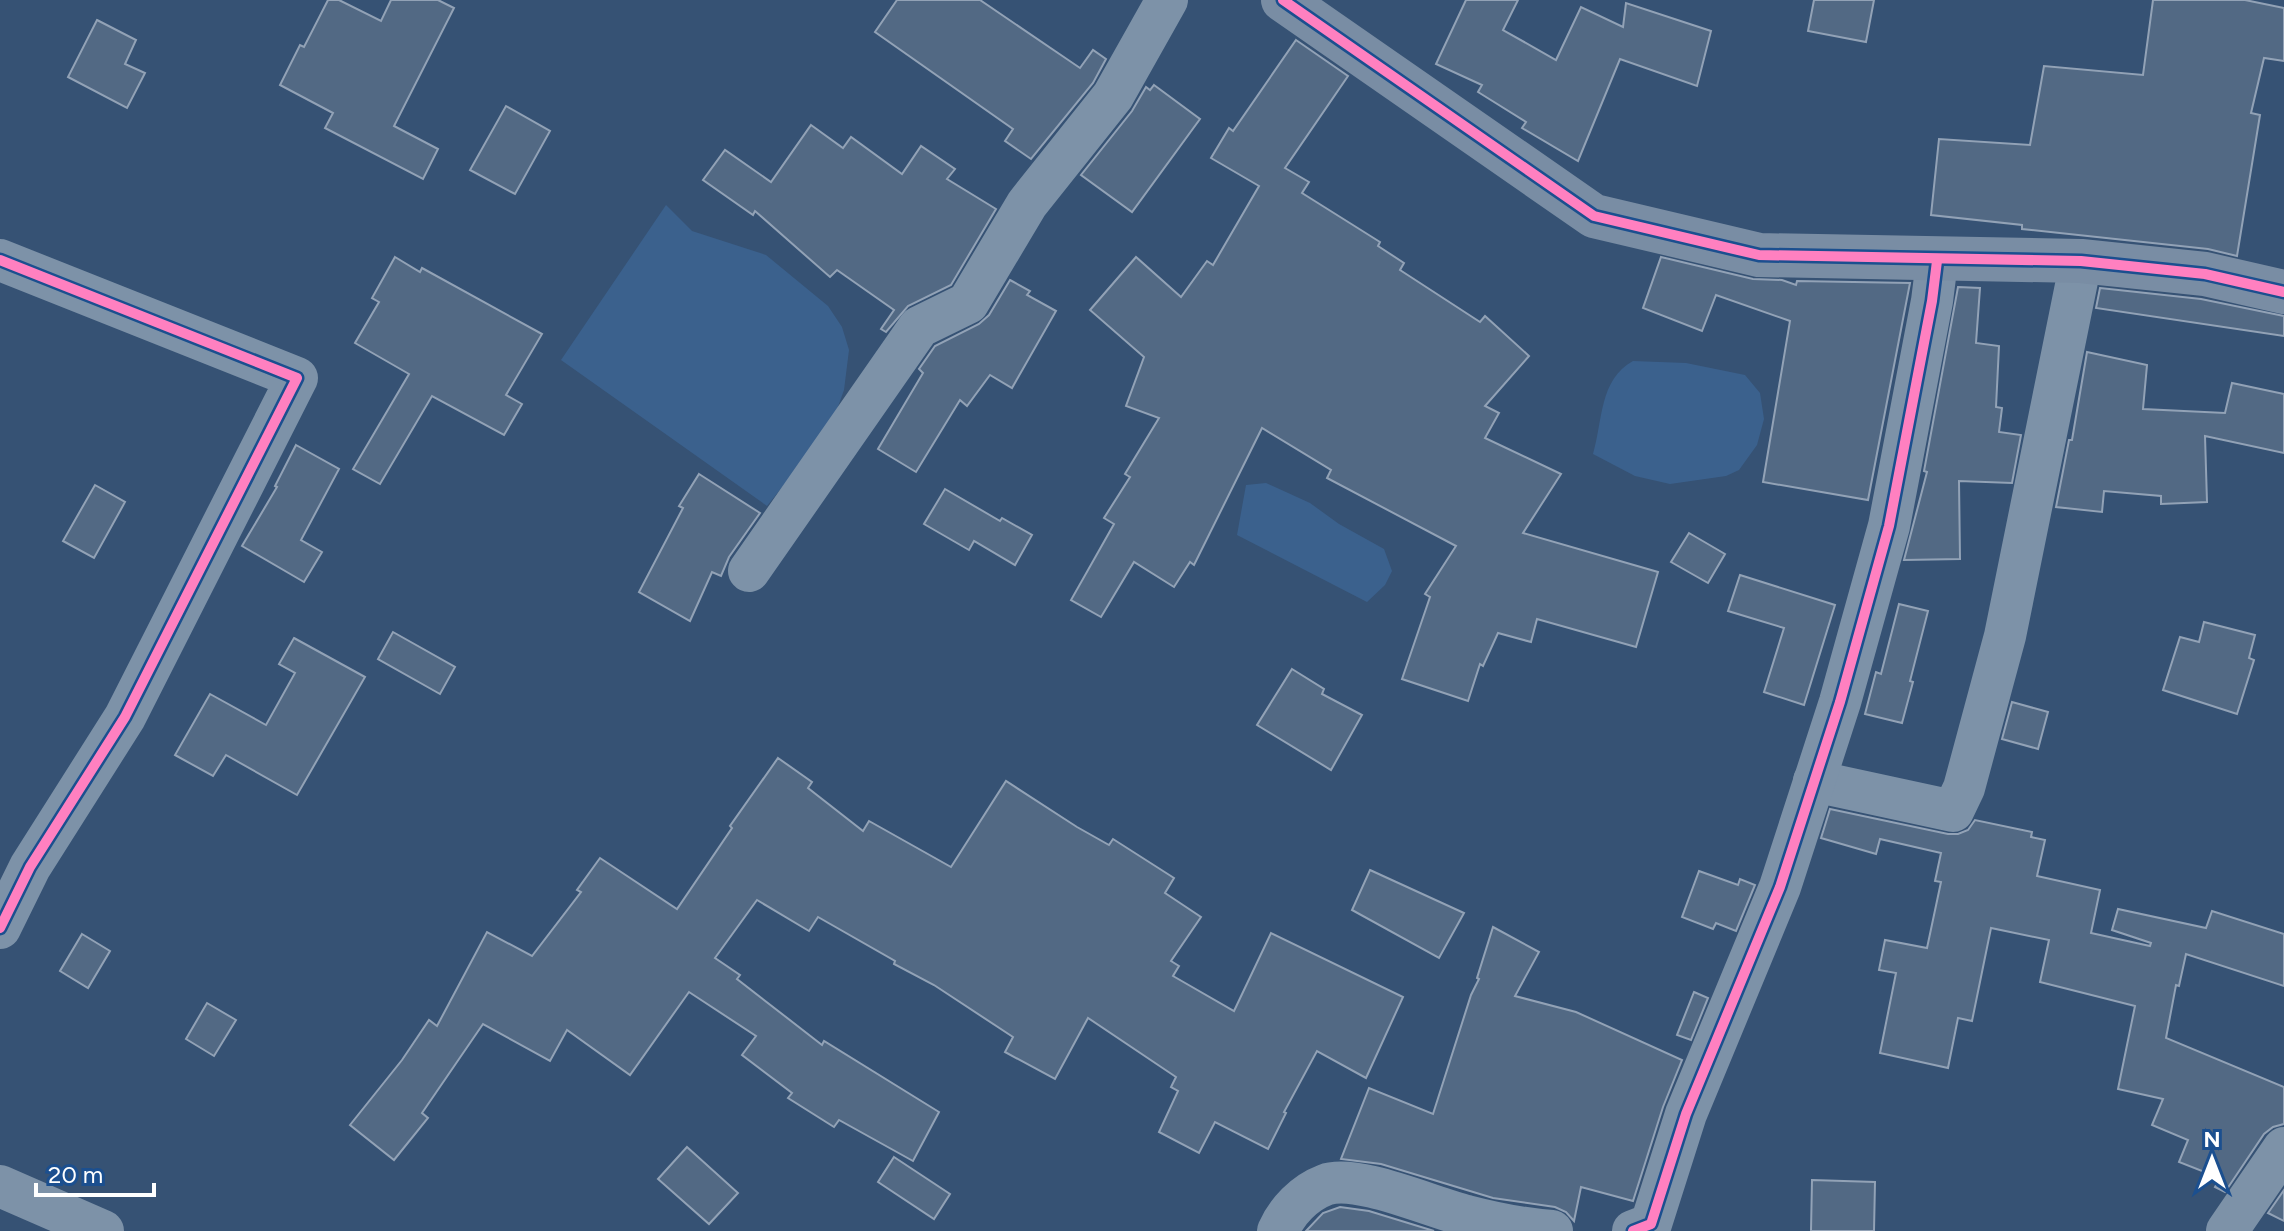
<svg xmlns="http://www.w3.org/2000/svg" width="2284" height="1231" viewBox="0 0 2284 1231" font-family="Figtree,sans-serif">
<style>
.water{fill:#3b618d}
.building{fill:#526984;stroke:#92a2b6;stroke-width:2}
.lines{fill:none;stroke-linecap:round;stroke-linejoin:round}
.street{stroke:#7d92a8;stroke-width:42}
.secondary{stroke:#798da4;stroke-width:44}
.cycleway-casing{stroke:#1b4f8f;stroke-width:15}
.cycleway{stroke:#ff80c0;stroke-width:10}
</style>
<rect width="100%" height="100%" fill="#365274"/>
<g class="water">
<polygon points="666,205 692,231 766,255 828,306 842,327 849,350 844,390 831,426 767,506 561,360"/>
<path d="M 1633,361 L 1686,363 L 1745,375 L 1760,393 L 1764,419 L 1757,445 L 1739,470 L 1726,476 L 1670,484 L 1635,476 L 1593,454 C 1603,420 1599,380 1633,361 Z"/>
<polygon points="1266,483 1310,503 1339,524 1384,549 1392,571 1385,585 1367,602 1237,535 1246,485"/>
</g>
<g class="building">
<polygon points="328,0 339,0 381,21 391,0 438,0 454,8 394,126 438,149 423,179 325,128 333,113 280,85 300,45 304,47"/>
<polygon points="897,0 980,0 1080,68 1093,50 1106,59 1093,83 1031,159 1005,141 1013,129 875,32"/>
<polygon points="1466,0 1518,0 1503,30 1556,60 1581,7 1623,27 1626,3 1711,31 1697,86 1620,59 1578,161 1522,128 1526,122 1478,92 1482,85 1436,64"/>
<polygon points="1814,0 1874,0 1866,42 1808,31"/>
<polygon points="2153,0 2245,0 2284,8 2284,61 2264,58 2251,113 2260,115 2237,256 2208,249 2022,229 2022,225 1931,215 1939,139 2030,145 2044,66 2143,75"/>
<polygon points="97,20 136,40 125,64 145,73 127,108 68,77"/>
<polygon points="1296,40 1348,76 1285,168 1309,182 1302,193 1380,242 1378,246 1404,263 1400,270 1480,322 1485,316 1529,356 1485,406 1499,413 1485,438 1561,474 1523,533 1658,572 1636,647 1537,619 1531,642 1498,633 1483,666 1480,664 1468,701 1402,679 1430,597 1425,594 1456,546 1327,478 1331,470 1262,428 1194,565 1190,562 1174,587 1134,562 1101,617 1071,600 1114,524 1104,518 1130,477 1125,474 1159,418 1126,406 1144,357 1090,310 1136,257 1181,297 1207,261 1213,265 1259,186 1211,158 1229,128 1233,131"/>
<polygon points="1154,85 1200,119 1132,212 1081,175 1132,111 1146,87 1150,90"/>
<polygon points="506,106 550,131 515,194 470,170"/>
<polygon points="811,125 843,148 851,137 902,174 921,146 955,169 947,179 996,209 951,285 908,306 886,332 881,329 894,310 837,270 830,277 755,211 753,215 703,180 725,150 771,182"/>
<polygon points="395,257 420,272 422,268 542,334 506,395 522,404 504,435 432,396 380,484 353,469 409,374 355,343 379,302 372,298"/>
<polygon points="1661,257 1753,279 1782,280 1796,285 1797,281 1910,283 1868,500 1763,482 1790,321 1716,295 1702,331 1643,308"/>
<polygon points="1010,280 1030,291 1027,295 1056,311 1012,388 990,375 967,406 960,400 916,472 878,449 923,373 919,369 935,346 979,324 989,315"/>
<polygon points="1958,287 1980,288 1976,343 1999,346 1996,407 2002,408 1999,432 2021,435 2012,483 1959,481 1960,559 1904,560 1927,472 1924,471"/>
<polygon points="2100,288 2201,299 2284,316 2284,336 2096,308"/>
<polygon points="2087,352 2147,365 2143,409 2225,413 2232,383 2284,394 2284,453 2205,436 2207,502 2161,504 2161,496 2104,491 2102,512 2056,507 2069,440 2072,440"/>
<polygon points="296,445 339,469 301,540 322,552 304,582 242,546 277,487 275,486"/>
<polygon points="699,474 760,513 729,557 721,576 712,572 690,621 639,592 683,508 679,506"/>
<polygon points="95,485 125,502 94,558 63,541"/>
<polygon points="945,489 1000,521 1002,518 1032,535 1015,565 974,541 969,550 924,524"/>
<polygon points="1689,533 1725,554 1708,583 1671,562"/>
<polygon points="1740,575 1835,605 1804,705 1764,692 1784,628 1728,611"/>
<polygon points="1899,604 1928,611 1910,681 1913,682 1902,723 1865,714 1876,672 1881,674"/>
<polygon points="2204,622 2255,635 2249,658 2254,660 2237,714 2163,690 2180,637 2199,642"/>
<polygon points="393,632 455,667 440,694 378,659"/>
<polygon points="294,638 365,677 297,795 226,755 213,776 175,755 210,694 266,725 295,673 279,664"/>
<polygon points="1292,669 1324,689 1322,694 1362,715 1331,770 1257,725"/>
<polygon points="2012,702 2048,712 2038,749 2002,739"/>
<polygon points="778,758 812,782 808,788 863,831 869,821 951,867 1006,781 1077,827 1109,845 1113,839 1174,878 1165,893 1201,917 1171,961 1179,966 1173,976 1234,1011 1271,933 1403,997 1366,1078 1317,1051 1284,1112 1286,1113 1268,1149 1215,1122 1199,1153 1159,1132 1178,1091 1171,1087 1176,1077 1088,1018 1055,1079 1005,1052 1013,1037 934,985 894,964 895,961 818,917 809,931 757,900 715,958 740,975 737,979 822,1045 824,1041 939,1112 913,1161 839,1120 834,1127 788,1098 792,1093 742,1055 756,1036 689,992 630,1075 567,1030 550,1061 483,1024 422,1113 428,1118 394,1160 350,1125 402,1060 429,1020 437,1026 487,932 532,956 581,892 577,890 600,858 677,909 732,828 730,826"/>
<polygon points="1830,809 1948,834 1958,834 1968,830 1975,820 2032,832 2031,837 2045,840 2037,876 2100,890 2091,933 2150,946 2151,943 2112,930 2118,909 2206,928 2212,911 2284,934 2284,986 2186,954 2179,986 2176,985 2166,1038 2284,1087 2284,1124 2273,1127 2264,1134 2225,1192 2215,1187 2220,1178 2179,1162 2188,1140 2152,1125 2163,1099 2118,1089 2135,1006 2040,982 2049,940 1991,928 1972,1021 1958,1018 1948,1068 1880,1053 1896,973 1879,970 1885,940 1927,948 1941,882 1935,881 1941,853 1880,839 1876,854 1821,838"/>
<polygon points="1370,870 1464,913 1439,958 1352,910"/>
<polygon points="1699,871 1738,885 1740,879 1755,885 1736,931 1716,923 1713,929 1682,917"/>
<polygon points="1493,927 1539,952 1515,996 1576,1012 1682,1060 1663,1107 1633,1201 1581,1187 1574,1221 1566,1212 1555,1207 1493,1198 1381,1164 1341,1159 1369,1088 1433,1114 1471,995 1479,979 1477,978"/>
<polygon points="82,934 110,951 88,988 60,971"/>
<polygon points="1694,992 1708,998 1691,1040 1677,1035"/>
<polygon points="207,1003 236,1020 214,1056 186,1039"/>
<polygon points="687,1147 738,1193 709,1224 658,1179"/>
<polygon points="894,1157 950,1194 934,1219 878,1182"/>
<polygon points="1812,1180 1875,1182 1874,1231 1811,1231"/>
<polygon points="2284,1190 2284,1221 2268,1213"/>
<polygon points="1340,1207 1369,1211 1434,1231 1306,1231 1323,1213"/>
</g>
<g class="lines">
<g class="street">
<polyline points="0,260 297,378 125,717 30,867 0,928"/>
<polyline points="749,571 919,327 968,303 1027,204 1113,96 1167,0"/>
<polyline points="1814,781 1953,811 1964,788 2005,636 2081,261"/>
<polyline points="0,1186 103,1231"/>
<path d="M 1278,1231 C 1287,1211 1304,1193 1325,1185 C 1356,1173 1433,1208 1467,1216 C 1494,1223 1524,1229 1552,1231"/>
<polyline points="1633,1231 1651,1224 1686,1114 1780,887 1840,702 1889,526 1932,301 1937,261"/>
<polyline points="2227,1231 2284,1148"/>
</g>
<polyline class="secondary" points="1283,0 1594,216 1759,255 2081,261 2205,274 2284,292"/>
<g class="cycleway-casing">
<g id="cycleway">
<polyline points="1283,0 1594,216 1759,255 2081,261 2205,274 2284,292"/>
<polyline points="0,260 297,378 125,717 30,867 0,928"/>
<polyline points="1633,1231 1651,1224 1686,1114 1780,887 1840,702 1889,526 1932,301 1937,261"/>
</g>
</g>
<use href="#cycleway" class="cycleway"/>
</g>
<g transform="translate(2212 1159)" stroke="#1b4f8f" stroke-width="6" paint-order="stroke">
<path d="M0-6L14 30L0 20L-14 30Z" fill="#ffffff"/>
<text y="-12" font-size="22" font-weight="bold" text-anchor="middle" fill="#ffffff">N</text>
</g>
<path d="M36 1183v12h118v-12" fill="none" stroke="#ffffff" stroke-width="4"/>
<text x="48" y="1183" font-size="24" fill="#ffffff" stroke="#1b4f8f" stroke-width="6" paint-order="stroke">20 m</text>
</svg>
